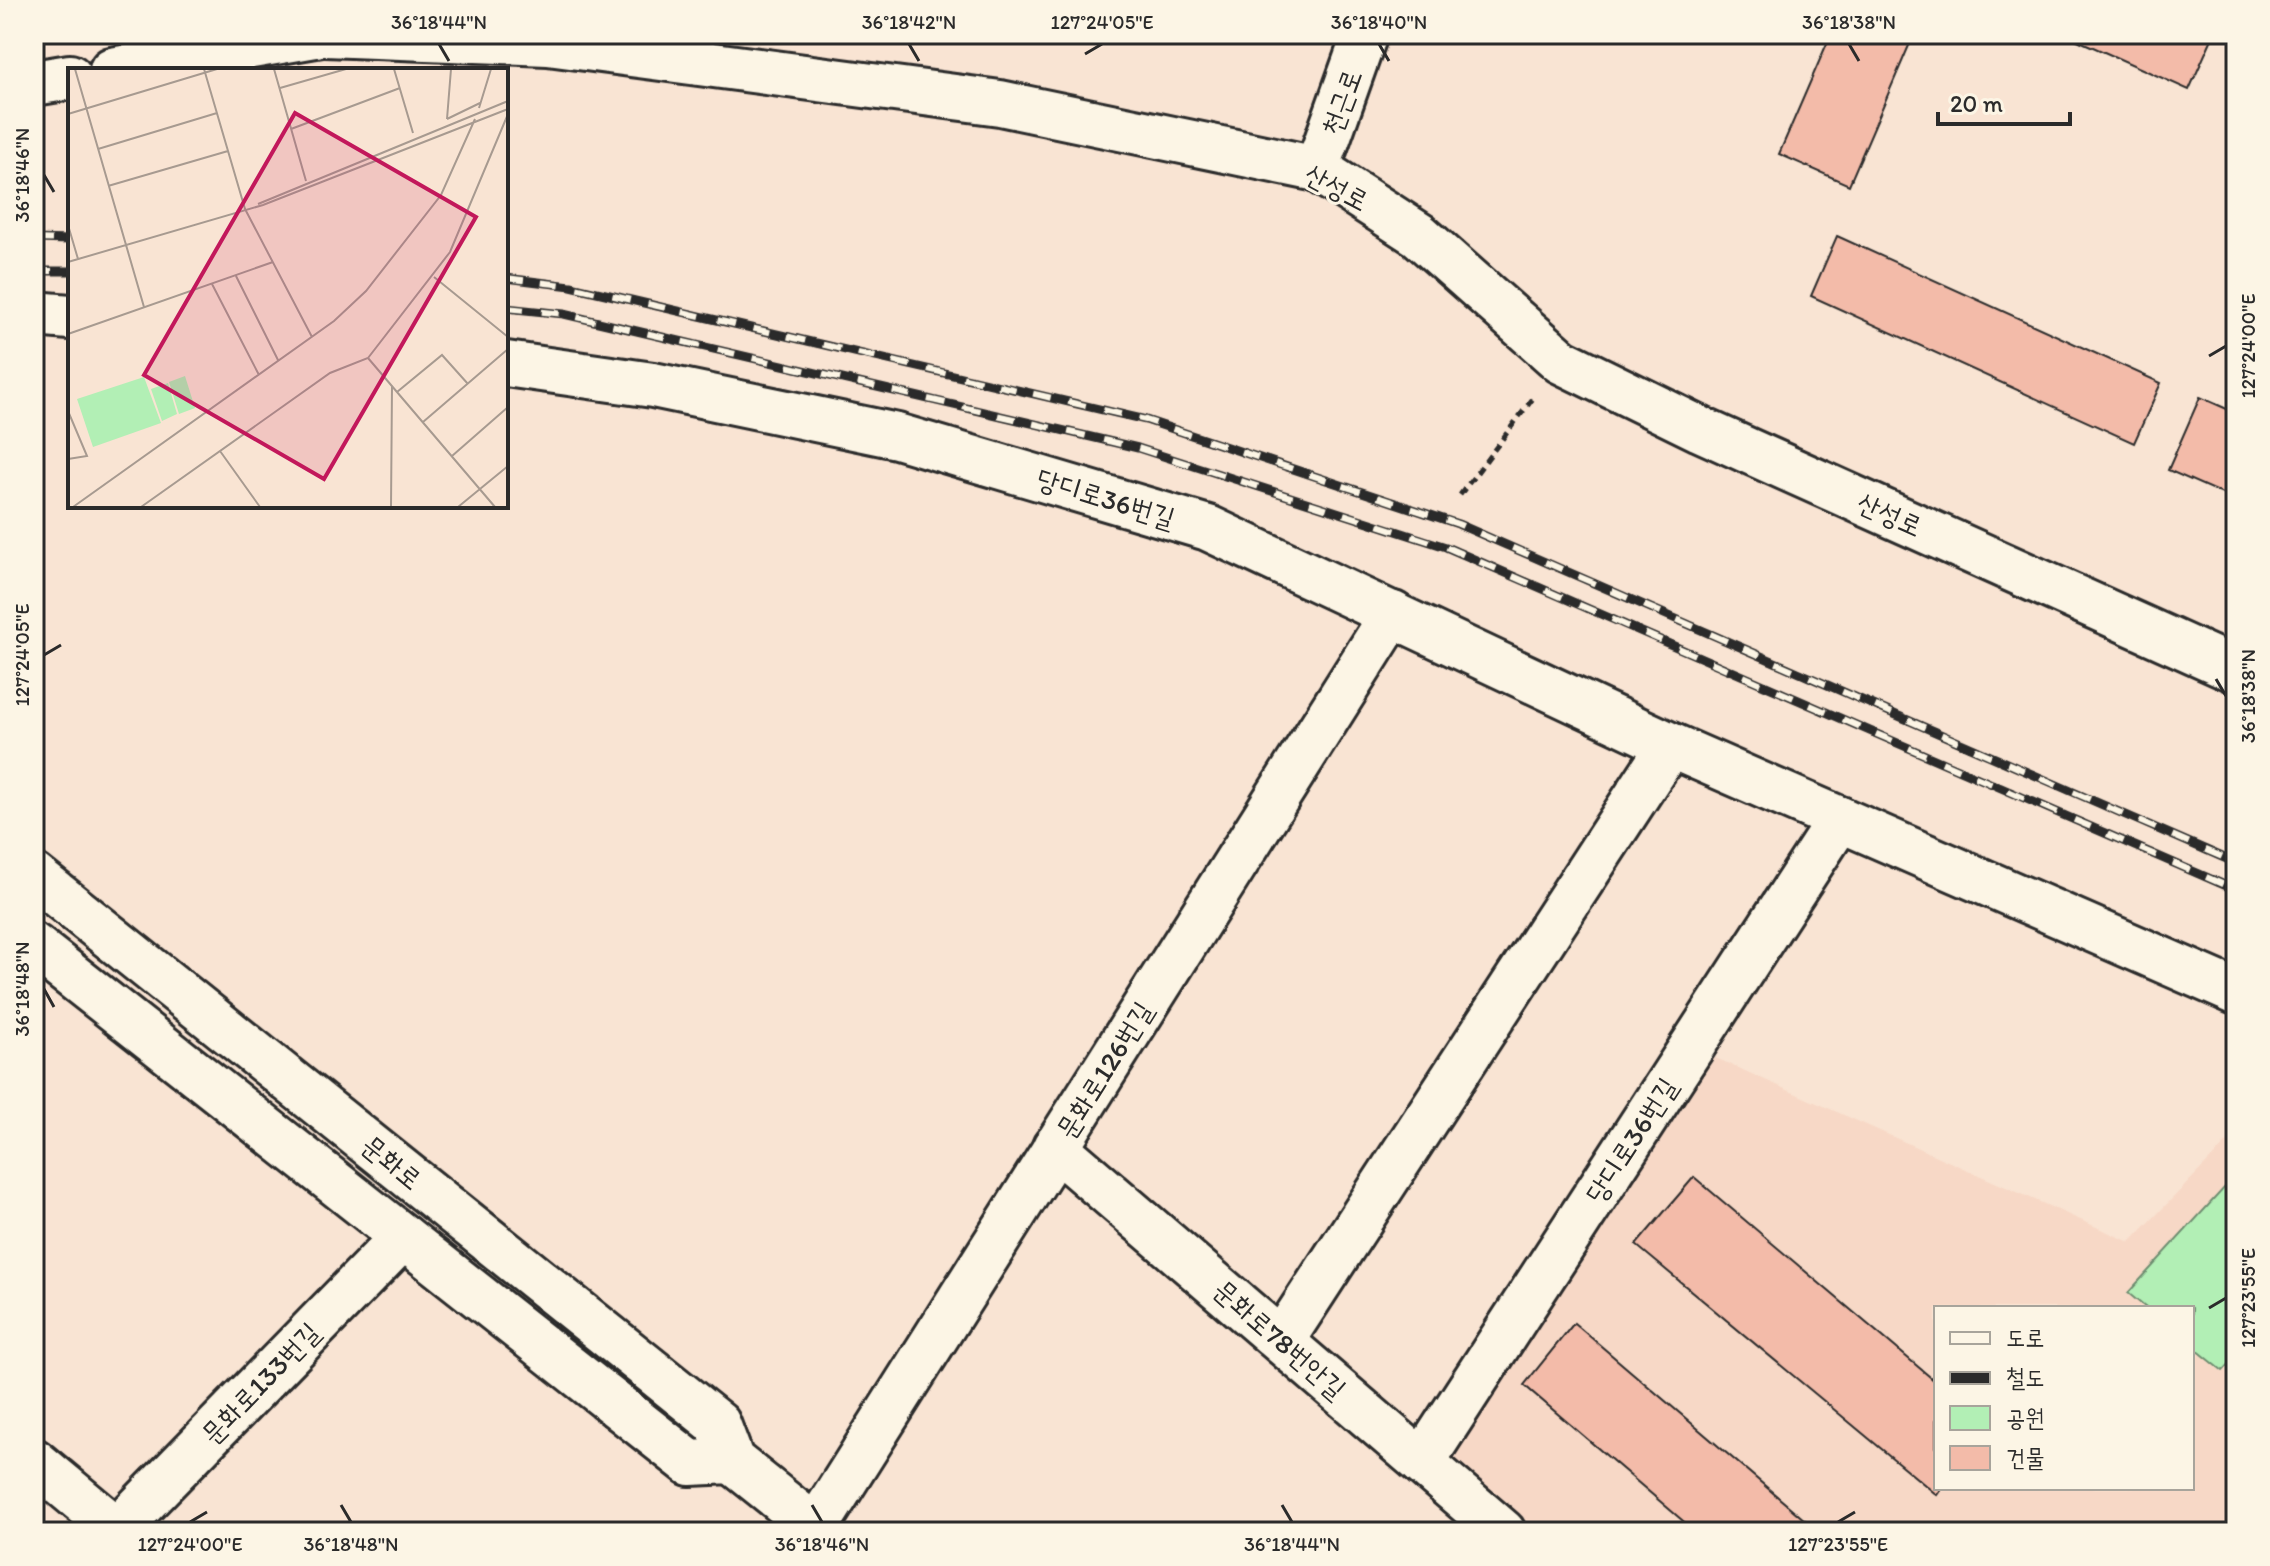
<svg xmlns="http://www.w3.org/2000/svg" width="2270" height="1566" viewBox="0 0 2270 1566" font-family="Itim,'Poor Story',sans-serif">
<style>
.built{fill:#f7d8c6;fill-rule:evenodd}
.green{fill:#b2efb5;stroke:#6e8d70;stroke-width:2}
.building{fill:#f3bba9;stroke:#2b2b2b;stroke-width:2}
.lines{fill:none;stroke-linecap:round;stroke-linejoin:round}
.minor-casing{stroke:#2b2b2b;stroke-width:50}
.major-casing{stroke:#2b2b2b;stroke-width:50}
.path{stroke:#2b2b2b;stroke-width:5;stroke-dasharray:8 6;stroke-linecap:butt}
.minor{stroke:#fcf5e5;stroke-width:44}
.major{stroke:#fcf5e5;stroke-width:44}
.rail-casing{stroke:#2b2b2b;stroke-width:9}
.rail{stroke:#fcf5e5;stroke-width:6;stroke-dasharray:18;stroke-linecap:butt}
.ticks{fill:none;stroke:#2b2b2b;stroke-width:3}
.labels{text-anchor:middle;stroke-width:6;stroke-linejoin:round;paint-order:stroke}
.street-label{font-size:28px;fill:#2b2b2b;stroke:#fcf5e5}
.inset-road{fill:none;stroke:#a79a90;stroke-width:2}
.view{fill:#c2185b;fill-opacity:0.15;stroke:#c2185b;stroke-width:4}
.inset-edge{fill:none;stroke:#2b2b2b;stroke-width:4}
.neatline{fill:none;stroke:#2b2b2b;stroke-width:3}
.ticks-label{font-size:20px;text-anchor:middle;fill:#2b2b2b}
</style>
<rect width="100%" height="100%" fill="#f9e4d3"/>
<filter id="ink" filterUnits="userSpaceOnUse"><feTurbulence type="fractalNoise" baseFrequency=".0125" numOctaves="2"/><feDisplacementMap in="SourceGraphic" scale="16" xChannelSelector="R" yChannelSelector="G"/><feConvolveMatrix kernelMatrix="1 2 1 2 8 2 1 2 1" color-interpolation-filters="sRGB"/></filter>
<g filter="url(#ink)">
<path class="built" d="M 1702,1052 L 2130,1242 L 2236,1133 L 2236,1532 L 1529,1532 L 1441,1455 ZM 1936,1308 L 2192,1308 L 2192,1488 L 1936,1488 Z"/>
<polygon class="green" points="2236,1175 2236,1357 2223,1371 2192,1346 2192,1308 2146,1308 2128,1293"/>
<g class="building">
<polygon points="1831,34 1914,34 1849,185 1779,154"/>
<polygon points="2064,34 2214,34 2189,90"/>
<polygon points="1837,236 2161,383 2134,443 1811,296"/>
<polygon points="2200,397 2236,413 2236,500 2168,470"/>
<polygon points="1694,1177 1936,1382 1936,1488 1942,1488 1937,1495 1636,1245"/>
<polygon points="1574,1323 1819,1532 1696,1532 1524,1385"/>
</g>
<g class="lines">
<g class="minor-casing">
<g id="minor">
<polyline points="1317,169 1365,34"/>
<polyline points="34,314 70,317"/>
<polyline points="506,364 653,385 897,436 1208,528 1670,745 2236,992"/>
<polyline points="1055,1147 1503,1532"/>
<polyline points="1282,1340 1670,745"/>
<polyline points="34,1461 117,1530"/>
<polyline points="1422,1462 1840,819"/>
<polyline points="816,1527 1393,614"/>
<polyline points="115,1532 403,1237"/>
</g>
</g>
<g class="major-casing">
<g id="major">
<polyline points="326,34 548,43 1000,103 1317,169 1419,235 1561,361 1700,429 2236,670"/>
<polyline points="112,70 321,34"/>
<polyline points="34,83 70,77"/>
<polyline points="34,876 718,1424 732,1461 821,1532"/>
<polyline points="34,946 690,1463 732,1461"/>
</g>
</g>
<polyline class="path" points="1460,495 1534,397"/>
<use href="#minor" class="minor"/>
<use href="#major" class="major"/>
<g class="rail-casing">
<g id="rail">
<polyline points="34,239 70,240"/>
<polyline points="34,271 70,271"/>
<polyline points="506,278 571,286 1146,420 1458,524 2236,863"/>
<polyline points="506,308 564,314 1138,448 1446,547 2236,890"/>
</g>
</g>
<use href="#rail" class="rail"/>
</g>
</g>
<path class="ticks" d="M 439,44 L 449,61M 909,44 L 919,61M 1379,44 L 1389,61M 1849,44 L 1859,61M 1085,54 L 1102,44M 44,175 L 54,192M 2209,356 L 2226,346M 44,655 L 61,645M 2216,679 L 2226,696M 44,989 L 54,1007M 2209,1308 L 2226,1298M 341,1505 L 351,1522M 812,1505 L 822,1522M 1282,1505 L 1292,1522M 190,1522 L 207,1512M 1838,1522 L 1855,1512"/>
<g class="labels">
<g class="street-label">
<text transform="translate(1341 102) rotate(-70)" y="10">천근로</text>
<text transform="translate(1337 187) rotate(28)" y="10">산성로</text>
<text transform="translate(1106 498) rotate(17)" y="10">당디로36번길</text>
<text transform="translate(1890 514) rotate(24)" y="10">산성로</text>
<text transform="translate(1104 1070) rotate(-58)" y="10">문화로126번길</text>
<text transform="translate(1631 1140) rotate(-57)" y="10">당디로36번길</text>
<text transform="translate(392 1162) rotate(39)" y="10">문화로</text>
<text transform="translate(1280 1339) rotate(41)" y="10">문화로78번안길</text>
<text transform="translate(260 1383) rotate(-46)" y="10">문화로133번길</text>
</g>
</g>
<g transform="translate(68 68)">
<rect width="440" height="440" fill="#f9e4d3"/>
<path d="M 117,308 L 127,340 L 111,346 L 101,314 ZM 76,309 L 93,355 L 25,379 L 9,331 ZM 100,315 L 109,346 L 94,353 L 83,321 Z" fill="#b2efb5"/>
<path class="inset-road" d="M 7,1 L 76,239M 136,1 L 177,141M 206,1 L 238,113M 326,1 L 345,65M 212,20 L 278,1M 411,40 L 423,1M 0,46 L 149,1M 379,51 L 383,1M 379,51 L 412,35M 223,61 L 332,20M 30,81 L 149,45M 40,118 L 160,83M 190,136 L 440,33M 177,141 L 244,269M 0,157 L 10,191M 0,194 L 195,137 L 440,41M 168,208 L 210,292M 366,209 L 440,269M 144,216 L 191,307M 0,266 L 205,194M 300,290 L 427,439M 329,324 L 374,287 L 400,316M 0,343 L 19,388 L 0,391M 355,354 L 440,281M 152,383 L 192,439M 384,388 L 440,339M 5,439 L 266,253 L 298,223 L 373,127 L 407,51M 73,439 L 262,305 L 300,290 L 382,184 L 440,46M 323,439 L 324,318M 390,439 L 440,398"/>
<path class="view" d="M 227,45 L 408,149 L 256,411 L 76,307 Z"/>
<rect width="440" height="440" class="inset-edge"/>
</g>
<rect width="2270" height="1566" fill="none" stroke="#fcf5e5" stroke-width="88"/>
<rect x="1934" y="1306" width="260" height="184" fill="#fcf5e5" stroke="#a8a49b" stroke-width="2"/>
<rect x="1950" y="1332" width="40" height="12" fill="#fcf5e5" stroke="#a8a49b" stroke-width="2"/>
<text x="2006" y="1346" font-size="24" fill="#2b2b2b">도로</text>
<rect x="1950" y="1372" width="40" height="12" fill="#2b2b2b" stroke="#a8a49b" stroke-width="2"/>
<text x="2006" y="1386" font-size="24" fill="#2b2b2b">철도</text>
<rect x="1950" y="1406" width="40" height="24" fill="#b2efb5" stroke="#a8a49b" stroke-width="2"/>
<text x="2006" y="1426" font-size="24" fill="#2b2b2b">공원</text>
<rect x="1950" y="1446" width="40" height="24" fill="#f3bba9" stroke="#a8a49b" stroke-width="2"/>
<text x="2006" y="1466" font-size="24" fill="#2b2b2b">건물</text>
<path d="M1938 112v12h132v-12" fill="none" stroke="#2b2b2b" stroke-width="4"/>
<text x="1950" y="112" font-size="24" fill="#2b2b2b" stroke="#fcf5e5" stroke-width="6" paint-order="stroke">20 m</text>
<rect x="44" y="44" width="2182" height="1478" class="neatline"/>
<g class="ticks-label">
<text x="439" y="29">36°18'44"N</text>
<text x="909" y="29">36°18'42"N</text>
<text x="1102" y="29">127°24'05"E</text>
<text x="1379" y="29">36°18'40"N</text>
<text x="1849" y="29">36°18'38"N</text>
<text transform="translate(22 175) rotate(-90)" y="7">36°18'46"N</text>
<text transform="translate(2248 346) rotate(-90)" y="7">127°24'00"E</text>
<text transform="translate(22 655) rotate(-90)" y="7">127°24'05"E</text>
<text transform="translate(2248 696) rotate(-90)" y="7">36°18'38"N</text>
<text transform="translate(22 989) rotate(-90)" y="7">36°18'48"N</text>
<text transform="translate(2248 1298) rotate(-90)" y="7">127°23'55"E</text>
<text x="190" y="1551">127°24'00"E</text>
<text x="351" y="1551">36°18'48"N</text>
<text x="822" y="1551">36°18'46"N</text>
<text x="1292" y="1551">36°18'44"N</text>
<text x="1838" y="1551">127°23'55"E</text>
</g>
</svg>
